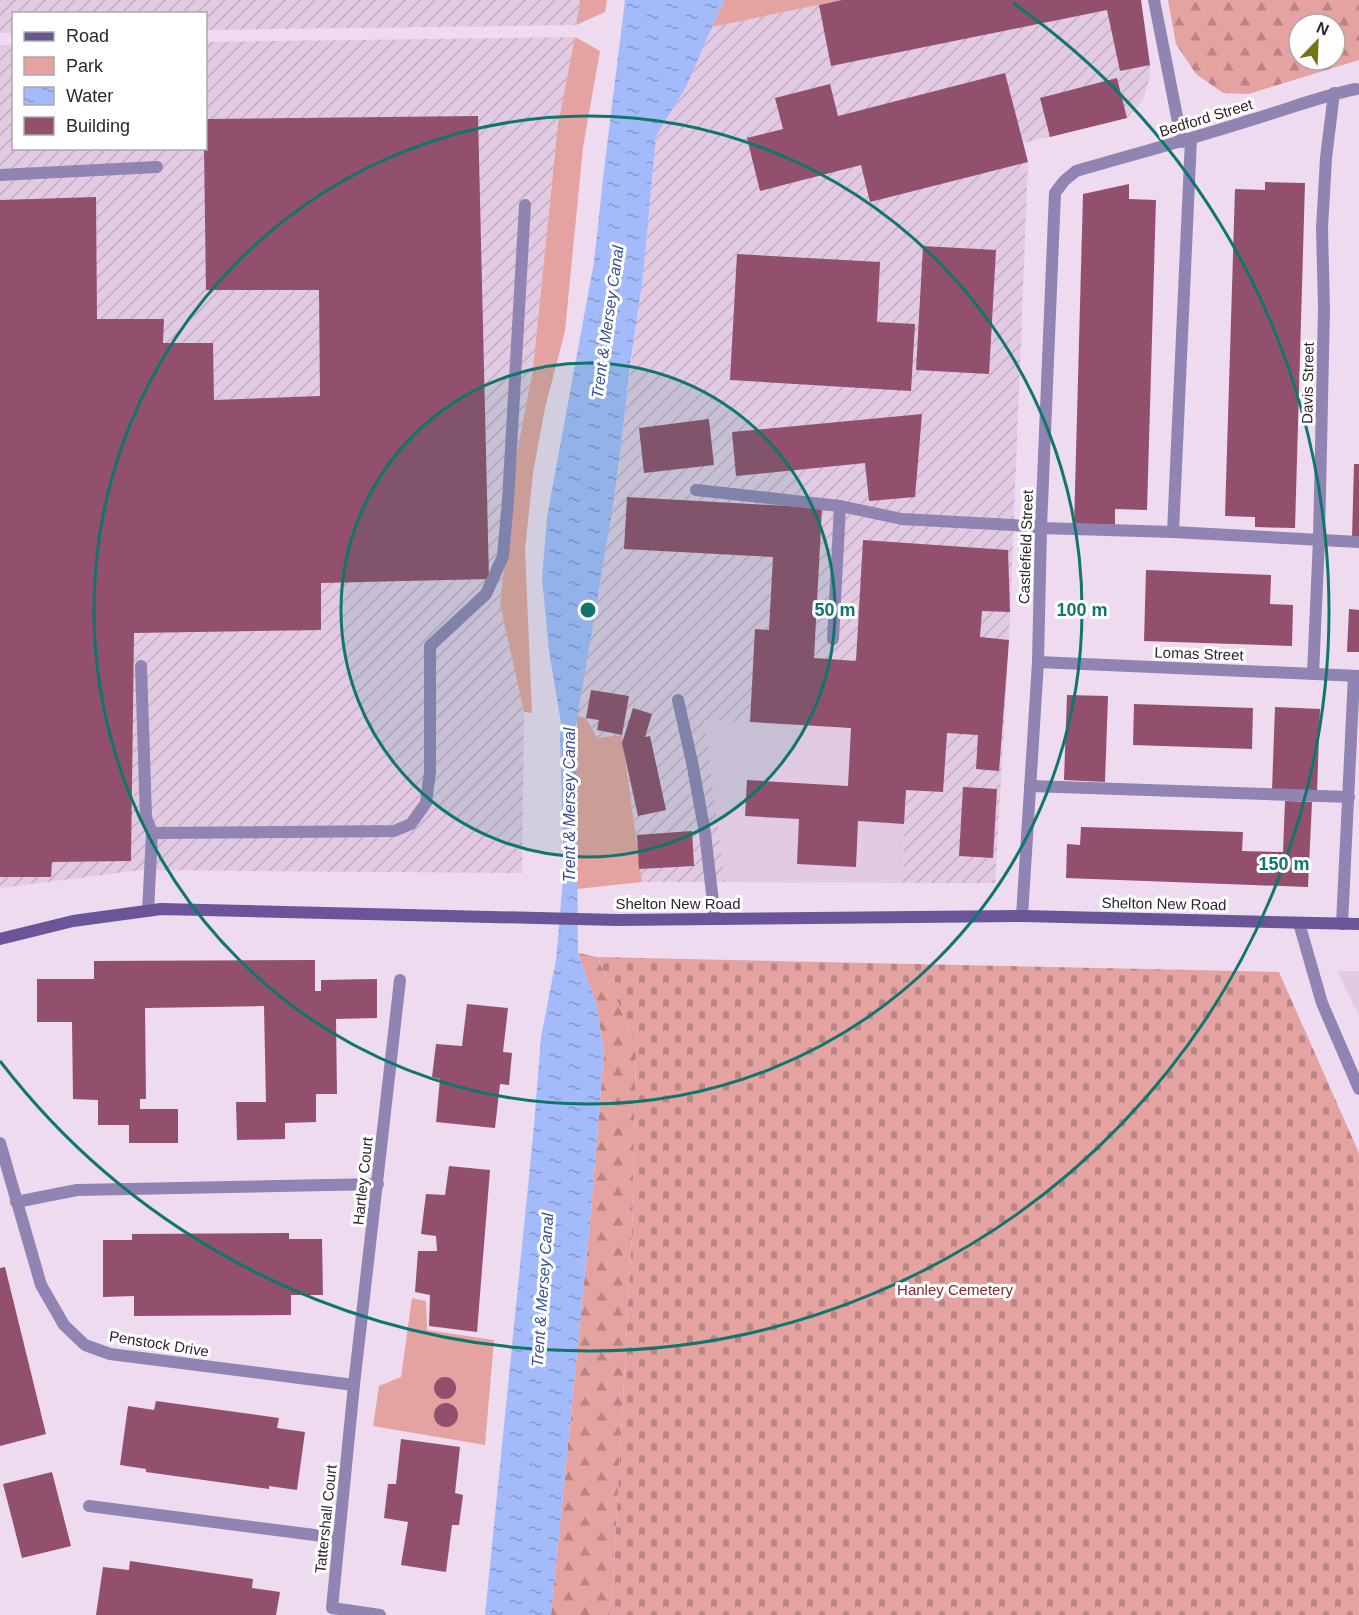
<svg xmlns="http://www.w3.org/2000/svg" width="1359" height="1615" viewBox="0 0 1359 1615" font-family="Helvetica,sans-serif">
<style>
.built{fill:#e1cae2}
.industrial{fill:url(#industrial-furrows)}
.green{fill:#e4a3a0}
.forest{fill:url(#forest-firs);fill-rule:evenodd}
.cemetery{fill:url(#cemetery-stones)}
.water{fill:url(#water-ripples)}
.building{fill:#92506c}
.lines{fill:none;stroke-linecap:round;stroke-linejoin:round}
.service{stroke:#9084b2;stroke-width:12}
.minor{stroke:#9084b2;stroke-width:12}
.secondary{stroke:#6a5598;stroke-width:12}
.ring{fill:none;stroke:#0f766e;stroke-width:3}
.labels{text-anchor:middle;stroke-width:6;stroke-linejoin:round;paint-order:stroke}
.street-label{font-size:15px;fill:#2d262d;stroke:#fff}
.park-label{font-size:15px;fill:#83282c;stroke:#fff}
.water-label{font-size:16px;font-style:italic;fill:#384e99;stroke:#fff}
.centre{fill:#0f766e;stroke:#fff;stroke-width:3}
.ring-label{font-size:18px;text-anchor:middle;font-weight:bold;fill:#0f766e;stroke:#fff;stroke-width:6;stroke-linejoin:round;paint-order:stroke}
</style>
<defs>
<pattern id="industrial-furrows" width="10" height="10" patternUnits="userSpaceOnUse" patternTransform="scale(1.5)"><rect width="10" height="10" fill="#e1cae2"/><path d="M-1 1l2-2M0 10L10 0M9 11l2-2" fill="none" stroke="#c1adc2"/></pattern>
<pattern id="forest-firs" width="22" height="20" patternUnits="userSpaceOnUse" patternTransform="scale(1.5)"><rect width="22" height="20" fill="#e4a3a0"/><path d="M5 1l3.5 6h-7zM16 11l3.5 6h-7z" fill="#b98583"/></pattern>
<pattern id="cemetery-stones" width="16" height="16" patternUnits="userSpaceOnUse" patternTransform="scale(1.5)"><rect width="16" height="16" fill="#e4a3a0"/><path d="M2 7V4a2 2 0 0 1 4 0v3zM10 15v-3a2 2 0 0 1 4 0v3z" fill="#b98583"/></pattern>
<pattern id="water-ripples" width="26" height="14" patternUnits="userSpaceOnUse" patternTransform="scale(1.5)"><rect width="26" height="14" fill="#a4bbfb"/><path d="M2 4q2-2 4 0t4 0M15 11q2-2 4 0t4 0" fill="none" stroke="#8698cc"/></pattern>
</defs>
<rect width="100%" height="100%" fill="#eedbef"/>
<g class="built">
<polygon points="703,720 750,722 911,732 904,824 903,883 725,882"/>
<polygon points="1337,971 1359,971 1359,1016"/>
</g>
<g class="industrial">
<polygon points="0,0 580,0 576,25 206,30 206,14 14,14 13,33 0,33"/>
<polygon points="842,0 1141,0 1150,65 1150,76 1143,100 1127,118 1023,143 1028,164 1009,640 995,883 903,883 904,824 911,732 750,722 704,720 725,882 642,882 622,735 597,738 586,718 577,716 623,429 646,245 656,136 686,87 712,27"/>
<polygon points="575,37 558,124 533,369 516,458 500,603 524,712 522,873 141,870 0,888 0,45 13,45 14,148 206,148 206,42"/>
</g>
<g class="green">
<polygon points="580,0 607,0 605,12 576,25"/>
<polygon points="724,0 842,0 712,27"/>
<polygon points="575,37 600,51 583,147 565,331 545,408 533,473 525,550 532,713 524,712 500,604 516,458 533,369 558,124"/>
<polygon points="577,716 586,718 597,738 622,735 642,882 577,889 576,764"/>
<polygon points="412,1298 426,1301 427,1330 494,1340 485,1445 373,1426 379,1386 401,1377"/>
</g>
<g class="forest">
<path d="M 1168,0 L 1359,0 L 1359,60 L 1248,94 L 1223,93 L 1196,74 L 1176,44 ZM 1299,24 L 1335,24 L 1335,60 L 1299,60 Z"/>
<polygon points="578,953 597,957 622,1011 636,1048 632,1232 613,1583 608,1615 551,1615 590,1223 604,1052 596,1003"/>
</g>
<polygon class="cemetery" points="597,957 1279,972 1359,1153 1359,1615 608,1615 613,1583 632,1232 636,1048 622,1011"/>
<polygon class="water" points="625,0 724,0 686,87 656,136 643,276 630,366 623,429 612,512 576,725 578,953 596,1003 604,1052 590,1223 551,1615 485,1615 534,1126 541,1037 556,960 564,868 560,738 561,723 549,651 542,578 547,517 594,262 604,170"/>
<g class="building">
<polygon points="842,0 1141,0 1150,65 1120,71 1107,10 831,66 819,5"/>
<polygon points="1005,73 1028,162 870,202 861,165 760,191 747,138 783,129 775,98 830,84 838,116"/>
<polygon points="1117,78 1127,118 1050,137 1040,98"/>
<polygon points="478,116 489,579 321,583 321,630 134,633 131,861 52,862 51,877 0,877 0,200 96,197 97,319 164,319 163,343 213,343 214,400 320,396 319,290 206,290 204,148 206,148 206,119"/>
<polygon points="1265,182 1305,183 1295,528 1255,527 1255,517 1225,516 1235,189 1265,190"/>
<polygon points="1129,184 1129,199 1156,200 1147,510 1115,509 1115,529 1074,527 1083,194"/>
<polygon points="923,246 996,250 989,374 916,370"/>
<polygon points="737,254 880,262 877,322 915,324 911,391 730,380"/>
<polygon points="922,414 915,497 869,501 865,463 736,476 732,432"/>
<polygon points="709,419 714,465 644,473 639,428"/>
<polygon points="1354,464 1359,464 1359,538 1352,538"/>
<polygon points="627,497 822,508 814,658 856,661 863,540 1008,550 1010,612 982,611 980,637 1009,640 999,771 976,769 978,735 947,733 943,792 906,790 904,824 858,821 856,867 797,864 799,819 745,816 747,780 848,786 851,728 750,722 755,629 769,630 773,557 624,549"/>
<polygon points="1146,570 1271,575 1270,604 1293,605 1292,646 1144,641"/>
<polygon points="1349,609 1359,610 1359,652 1347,652"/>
<polygon points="591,690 629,696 622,735 597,730 599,720 586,718"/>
<polygon points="1067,695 1108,696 1105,782 1064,780"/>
<polygon points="1134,704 1253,708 1252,749 1133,745"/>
<polygon points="1275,707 1320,709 1317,792 1272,790"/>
<polygon points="633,708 652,714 645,737 650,736 666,810 638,816 622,743"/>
<polygon points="963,787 997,789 993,858 959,856"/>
<polygon points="1285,801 1312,802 1308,887 1066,878 1067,844 1080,845 1081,827 1243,832 1242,851 1283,852"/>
<polygon points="692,831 694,866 639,869 637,835"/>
<polygon points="315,960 315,991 321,991 321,980 377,979 377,1018 336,1019 337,1094 316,1094 316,1122 285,1123 285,1139 237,1140 236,1102 266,1102 264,1006 145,1008 146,1099 140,1099 140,1109 178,1109 178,1143 129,1143 129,1125 98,1125 98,1100 73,1099 72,1022 37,1022 37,979 94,979 94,961"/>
<polygon points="467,1004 508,1008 503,1052 512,1053 509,1085 500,1084 495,1128 436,1122 440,1079 432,1077 436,1044 462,1046"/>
<polygon points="449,1166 490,1170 477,1332 429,1326 430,1295 415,1292 418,1251 437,1251 436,1236 421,1234 426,1194 445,1195"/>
<polygon points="289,1233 289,1239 322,1239 323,1295 291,1295 291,1315 134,1316 134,1296 103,1297 103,1240 132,1240 132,1234"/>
<polygon points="5,1267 46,1434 0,1446 0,1268"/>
<circle cx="445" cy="1388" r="11"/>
<polygon points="156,1401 279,1418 277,1428 305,1432 297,1490 269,1486 269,1489 146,1472 146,1469 120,1465 128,1406 154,1410"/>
<circle cx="446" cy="1415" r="12"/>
<polygon points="401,1439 460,1447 455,1493 463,1495 459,1525 452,1525 446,1572 401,1565 408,1522 384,1518 388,1484 396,1484"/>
<polygon points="52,1472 71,1546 22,1558 3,1484"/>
<polygon points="130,1561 253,1579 252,1588 280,1592 276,1615 96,1615 103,1567 129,1570"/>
</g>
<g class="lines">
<g class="service">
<polyline points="0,175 157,167"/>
<polyline points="696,490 840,506 902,519 1013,525 1041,528 1173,532 1359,542"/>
<polyline points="1173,532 1191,139"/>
<polyline points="833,639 840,506"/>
<polyline points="141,666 146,817 152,833 148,911"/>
<polyline points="678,700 692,762 705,833 715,919"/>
<polyline points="1030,786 1349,797"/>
<polyline points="152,833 394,831 411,824 426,803 430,772 430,646 486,594 503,556 508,500 525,205"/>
</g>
<g class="minor">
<polyline points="1154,0 1182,142"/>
<polyline points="1038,662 1359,676"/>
<polyline points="1313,674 1319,539 1324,309 1322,228 1326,158 1334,93"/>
<path d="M 1022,916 L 1038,662 L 1041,528 L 1055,193 L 1064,181 L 1076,171 C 1135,154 1195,138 1254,119 C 1288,109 1321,96 1356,89"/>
<polyline points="1299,923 1322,1003 1359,1089"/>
<polyline points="1342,924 1354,676"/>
<polyline points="0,1143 41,1285 64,1325 85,1345 110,1354 354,1385"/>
<polyline points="16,1202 77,1190 378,1184"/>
<polyline points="89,1506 338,1538"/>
<polyline points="380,1615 332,1608 354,1385 400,980"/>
</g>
<polyline class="secondary" points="0,939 73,921 161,909 617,920 1022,916 1359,924"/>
</g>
<circle cx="588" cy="610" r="247" fill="#0f766e" fill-opacity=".12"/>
<g class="ring">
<circle cx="588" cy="610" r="247"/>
<circle cx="588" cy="610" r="494"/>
<path d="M1013 3A741 741 0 1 1 0 1061"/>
</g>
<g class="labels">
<g class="street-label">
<text transform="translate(1206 118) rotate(-17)" y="5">Bedford Street</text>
<text transform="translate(1308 383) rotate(-89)" y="5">Davis Street</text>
<text transform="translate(1026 547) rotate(-88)" y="5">Castlefield Street</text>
<text transform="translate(1199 654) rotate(2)" y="5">Lomas Street</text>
<text x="678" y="909">Shelton New Road</text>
<text transform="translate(1164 904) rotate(1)" y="5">Shelton New Road</text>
<text transform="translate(363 1181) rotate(-84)" y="5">Hartley Court</text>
<text transform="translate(159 1344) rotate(9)" y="5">Penstock Drive</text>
<text transform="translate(326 1519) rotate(-84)" y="5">Tattershall Court</text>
</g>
<g class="park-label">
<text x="955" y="1295">Hanley Cemetery</text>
</g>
<g class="water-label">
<text transform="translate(607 322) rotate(-82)" y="6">Trent &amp; Mersey Canal</text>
<text transform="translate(569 805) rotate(-90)" y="6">Trent &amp; Mersey Canal</text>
<text transform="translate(542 1290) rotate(-86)" y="6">Trent &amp; Mersey Canal</text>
</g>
</g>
<circle cx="588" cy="610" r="9" class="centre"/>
<g class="ring-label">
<text x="835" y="616">50 m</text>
<text x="1082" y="616">100 m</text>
<text x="1284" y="870">150 m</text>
</g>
<rect x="12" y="12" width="195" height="138" fill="#ffffff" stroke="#aba8ab" stroke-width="1.5"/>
<rect x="24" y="32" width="30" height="9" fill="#6a5598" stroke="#aba8ab" stroke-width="1.5"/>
<text x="66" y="42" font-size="18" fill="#2d262d">Road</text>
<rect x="24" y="57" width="30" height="18" fill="#e4a3a0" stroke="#aba8ab" stroke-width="1.5"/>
<text x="66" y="72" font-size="18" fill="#2d262d">Park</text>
<rect x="24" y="87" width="30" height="18" fill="url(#water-ripples)" stroke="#aba8ab" stroke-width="1.5"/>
<text x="66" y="102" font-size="18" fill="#2d262d">Water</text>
<rect x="24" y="117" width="30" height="18" fill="#92506c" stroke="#aba8ab" stroke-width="1.5"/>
<text x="66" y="132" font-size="18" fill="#2d262d">Building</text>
<g transform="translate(1317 42) rotate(23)"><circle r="28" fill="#ffffff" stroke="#aba8ab" stroke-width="1.5"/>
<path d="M0-4.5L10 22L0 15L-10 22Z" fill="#777316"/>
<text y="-9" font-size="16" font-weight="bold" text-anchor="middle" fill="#2d262d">N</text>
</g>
</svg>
